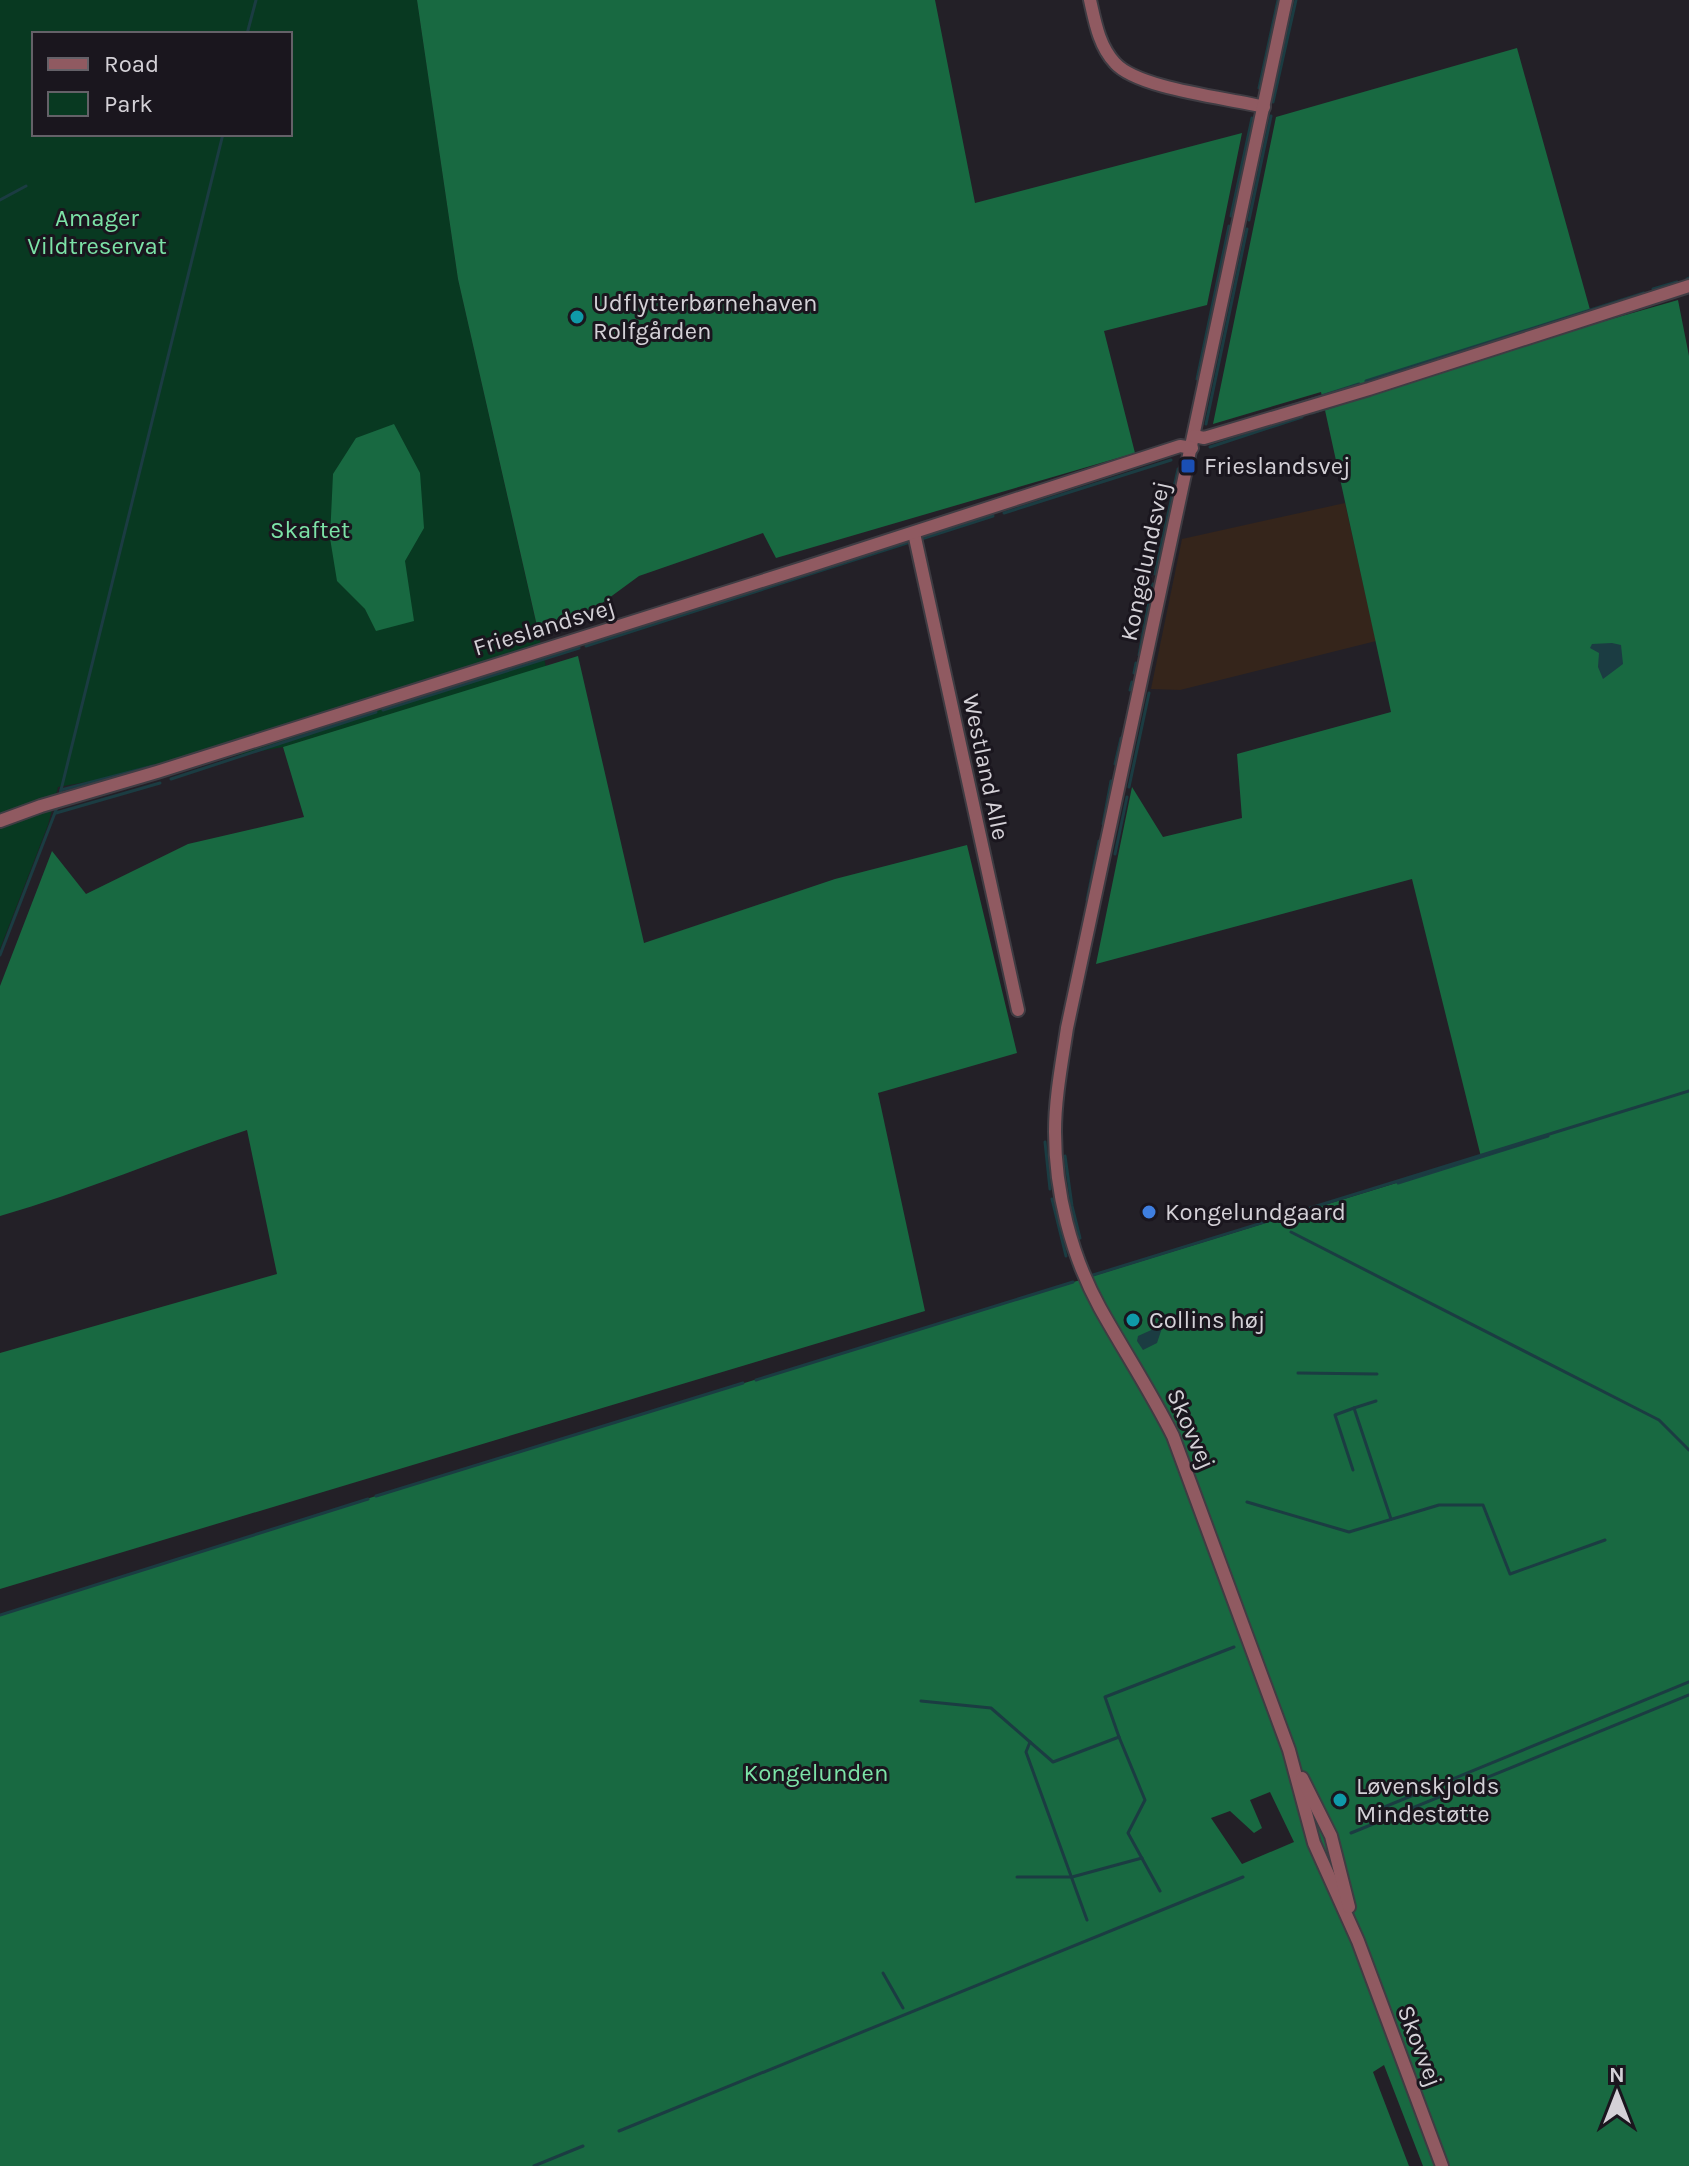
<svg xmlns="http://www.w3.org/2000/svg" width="1689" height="2166" viewBox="0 0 1689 2166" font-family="Karla,sans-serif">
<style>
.industrial{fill:#35251b}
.green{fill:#083921;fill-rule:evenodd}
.forest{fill:#186941;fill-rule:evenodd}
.water{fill:#1b3c42}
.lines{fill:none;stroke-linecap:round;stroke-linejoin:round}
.stream{stroke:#1b3c42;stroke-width:3}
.minor-casing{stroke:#3f3c43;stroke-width:16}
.minor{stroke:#905a61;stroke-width:12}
.culture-dot{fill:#0f9aa8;stroke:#1a161e;stroke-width:3}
.transit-dot{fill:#1a4fb4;stroke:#1a161e;stroke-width:3}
.shop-dot{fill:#3f7fe0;stroke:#1a161e;stroke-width:3}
.labels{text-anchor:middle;stroke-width:6;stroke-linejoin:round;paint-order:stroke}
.park-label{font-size:24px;fill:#7ce3a7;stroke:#1a161e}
.poi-label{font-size:24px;fill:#d4d1d7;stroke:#1a161e;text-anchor:start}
.street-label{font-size:24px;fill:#d4d1d7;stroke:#1a161e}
</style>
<rect width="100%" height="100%" fill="#232027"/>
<polygon class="industrial" points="1345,503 1376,641 1180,690 1151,689 1182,539"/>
<path class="green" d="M 0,0 L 417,0 L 458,279 L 546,667 L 283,747 L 58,787 L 48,825 L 0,949 ZM 34,34 L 290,34 L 290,134 L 34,134 Z"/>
<g class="forest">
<polygon points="417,0 935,0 975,203 1242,133 1207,305 1104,331 1135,453 776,558 763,533 639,576 594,609 537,626 458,279"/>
<path d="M 1517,48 L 1594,324 L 1678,300 L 1689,356 L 1689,2166 L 1423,2166 L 1384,2065 L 1373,2072 L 1409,2166 L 0,2166 L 0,1615 L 376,1496 L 1481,1157 L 1412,879 L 1096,964 L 1132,787 L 1163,837 L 1242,818 L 1237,754 L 1391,712 L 1321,392 L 1213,424 L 1276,117 ZM 1270,1792 L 1294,1842 L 1242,1864 L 1211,1818 L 1230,1811 L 1254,1833 L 1262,1828 L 1250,1800 Z"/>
<polygon points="394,424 420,473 424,528 405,561 414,621 376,631 365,609 337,581 330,538 333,474 356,438"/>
<path d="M 578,656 L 644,943 L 835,879 L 967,845 L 1017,1053 L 878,1093 L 925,1311 L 0,1589 L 0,1353 L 277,1274 L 247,1130 C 164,1157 84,1192 0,1216 L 0,986 L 52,851 L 86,894 L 188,844 L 304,817 L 283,747 Z"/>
</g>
<g class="water">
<polygon points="1612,643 1621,645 1623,664 1603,679 1598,667 1599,653 1590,648 1592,644"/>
<polygon points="1158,1327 1162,1328 1157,1343 1143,1350 1137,1341 1138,1336"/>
</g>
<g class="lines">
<g class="stream">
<polyline points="247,34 256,0"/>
<polyline points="1259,88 1278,0"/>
<polyline points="1273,102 1296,0"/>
<polyline points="0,200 26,186"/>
<polyline points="1231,216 1252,118"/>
<polyline points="1249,220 1271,116"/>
<polyline points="1687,279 1689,278"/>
<polyline points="1653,289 1677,282"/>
<polyline points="1521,346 1662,301"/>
<polyline points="1197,379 1229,226"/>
<polyline points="1366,381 1644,293"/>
<polyline points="1275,411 1359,384"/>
<polyline points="1312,413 1355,399"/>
<polyline points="1206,424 1247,229"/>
<polyline points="1210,447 1302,417"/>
<polyline points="1004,513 1171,460"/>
<polyline points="918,540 993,516"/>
<polyline points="1155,574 1178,469"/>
<polyline points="1151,591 1153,584"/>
<polyline points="586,646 910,542"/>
<polyline points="1139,655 1149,602"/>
<polyline points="1134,673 1136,663"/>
<polyline points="1130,690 1132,682"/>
<polyline points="383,710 579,648"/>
<polyline points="1115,764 1121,738"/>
<polyline points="171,779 376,712"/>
<polyline points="1129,787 1149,693"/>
<polyline points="61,790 153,766"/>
<polyline points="60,794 223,134"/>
<polyline points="56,813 160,783"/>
<polyline points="1103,824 1111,781"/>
<polyline points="1115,854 1127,797"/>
<polyline points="1087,900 1099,841"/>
<polyline points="0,955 58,805"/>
<polyline points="1045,1142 1050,1189"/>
<polyline points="1065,1156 1072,1206 1080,1238"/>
<polyline points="1398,1183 1548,1136"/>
<polyline points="1052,1199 1066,1256"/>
<polyline points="1291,1232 1659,1420 1689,1450"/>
<polyline points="1093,1275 1689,1091"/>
<polyline points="1298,1373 1377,1374"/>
<polyline points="756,1380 1073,1282"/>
<polyline points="1354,1408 1376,1401"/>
<polyline points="1353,1470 1335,1415 1354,1408 1391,1519"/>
<polyline points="376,1496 743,1383"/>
<polyline points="1247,1502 1349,1532 1439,1505 1483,1505 1510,1574 1605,1540"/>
<polyline points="0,1615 368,1499"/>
<polyline points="921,1701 991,1708 1053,1762 1119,1737 1105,1697 1234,1647"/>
<polyline points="1119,1737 1145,1800 1128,1833 1160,1891"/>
<polyline points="1030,1742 1026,1752 1087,1920"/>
<polyline points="1360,1817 1689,1682"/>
<polyline points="1351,1833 1689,1695"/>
<polyline points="1017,1877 1072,1877 1142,1858"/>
<polyline points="883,1973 903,2008"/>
<polyline points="619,2131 1243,1877"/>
<polyline points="534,2166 583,2146"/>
</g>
<g class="minor-casing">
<g id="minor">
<path d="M 1090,0 C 1095,22 1099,46 1115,63 C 1138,89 1229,98 1264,107"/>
<path d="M 1286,0 L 1067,1028 C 1062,1062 1055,1097 1055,1132 C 1055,1192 1071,1255 1100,1308 C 1124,1351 1151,1392 1173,1436 L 1289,1750 L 1314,1843 L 1358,1941 L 1442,2166"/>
<polyline points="1194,436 1204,438 1369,389 1689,286"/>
<polyline points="914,533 1018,1010"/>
<polyline points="0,821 41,806 157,772 806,567 1180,446 1192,448"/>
<polyline points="1302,1778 1331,1836 1349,1907"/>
</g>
</g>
<use href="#minor" class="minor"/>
</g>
<g class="culture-dot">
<circle cx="577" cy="317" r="8"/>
<circle cx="1133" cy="1320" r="8"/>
<circle cx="1340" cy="1800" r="8"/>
</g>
<rect class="transit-dot" x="1180" y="458" width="16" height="16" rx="4"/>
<circle class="shop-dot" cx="1149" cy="1212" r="8"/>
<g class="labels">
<g class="park-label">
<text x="97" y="226">Amager<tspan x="97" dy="28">Vildtreservat</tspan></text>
<text x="310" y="538">Skaftet</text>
<text x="816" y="1781">Kongelunden</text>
</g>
<g class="poi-label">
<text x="593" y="311">Udflytterbørnehaven<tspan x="593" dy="28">Rolfgården</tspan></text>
<text x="1204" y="474">Frieslandsvej</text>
<text x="1165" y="1220">Kongelundgaard</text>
<text x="1149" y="1328">Collins høj</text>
<text x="1356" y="1794">Løvenskjolds<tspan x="1356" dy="28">Mindestøtte</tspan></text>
</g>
<g class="street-label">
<text transform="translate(1145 561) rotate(-78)" y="8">Kongelundsvej</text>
<text transform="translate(544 627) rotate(-17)" y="8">Frieslandsvej</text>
<text transform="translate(986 767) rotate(78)" y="8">Westland Alle</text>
<text transform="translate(1191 1429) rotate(66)" y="8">Skovvej</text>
<text transform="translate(1420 2046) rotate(69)" y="8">Skovvej</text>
</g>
</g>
<rect x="32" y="32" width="260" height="104" fill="#1a161e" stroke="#646168" stroke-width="2"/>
<rect x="48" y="58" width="40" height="12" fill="#905a61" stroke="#646168" stroke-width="2"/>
<text x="104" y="72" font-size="24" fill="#d4d1d7">Road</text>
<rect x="48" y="92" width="40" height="24" fill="#083921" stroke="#646168" stroke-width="2"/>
<text x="104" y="112" font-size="24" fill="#d4d1d7">Park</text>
<g transform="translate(1617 2094)" stroke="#1a161e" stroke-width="6" paint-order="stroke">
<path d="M0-6L14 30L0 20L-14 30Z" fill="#d4d1d7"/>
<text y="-12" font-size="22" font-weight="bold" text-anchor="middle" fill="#d4d1d7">N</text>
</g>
</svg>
